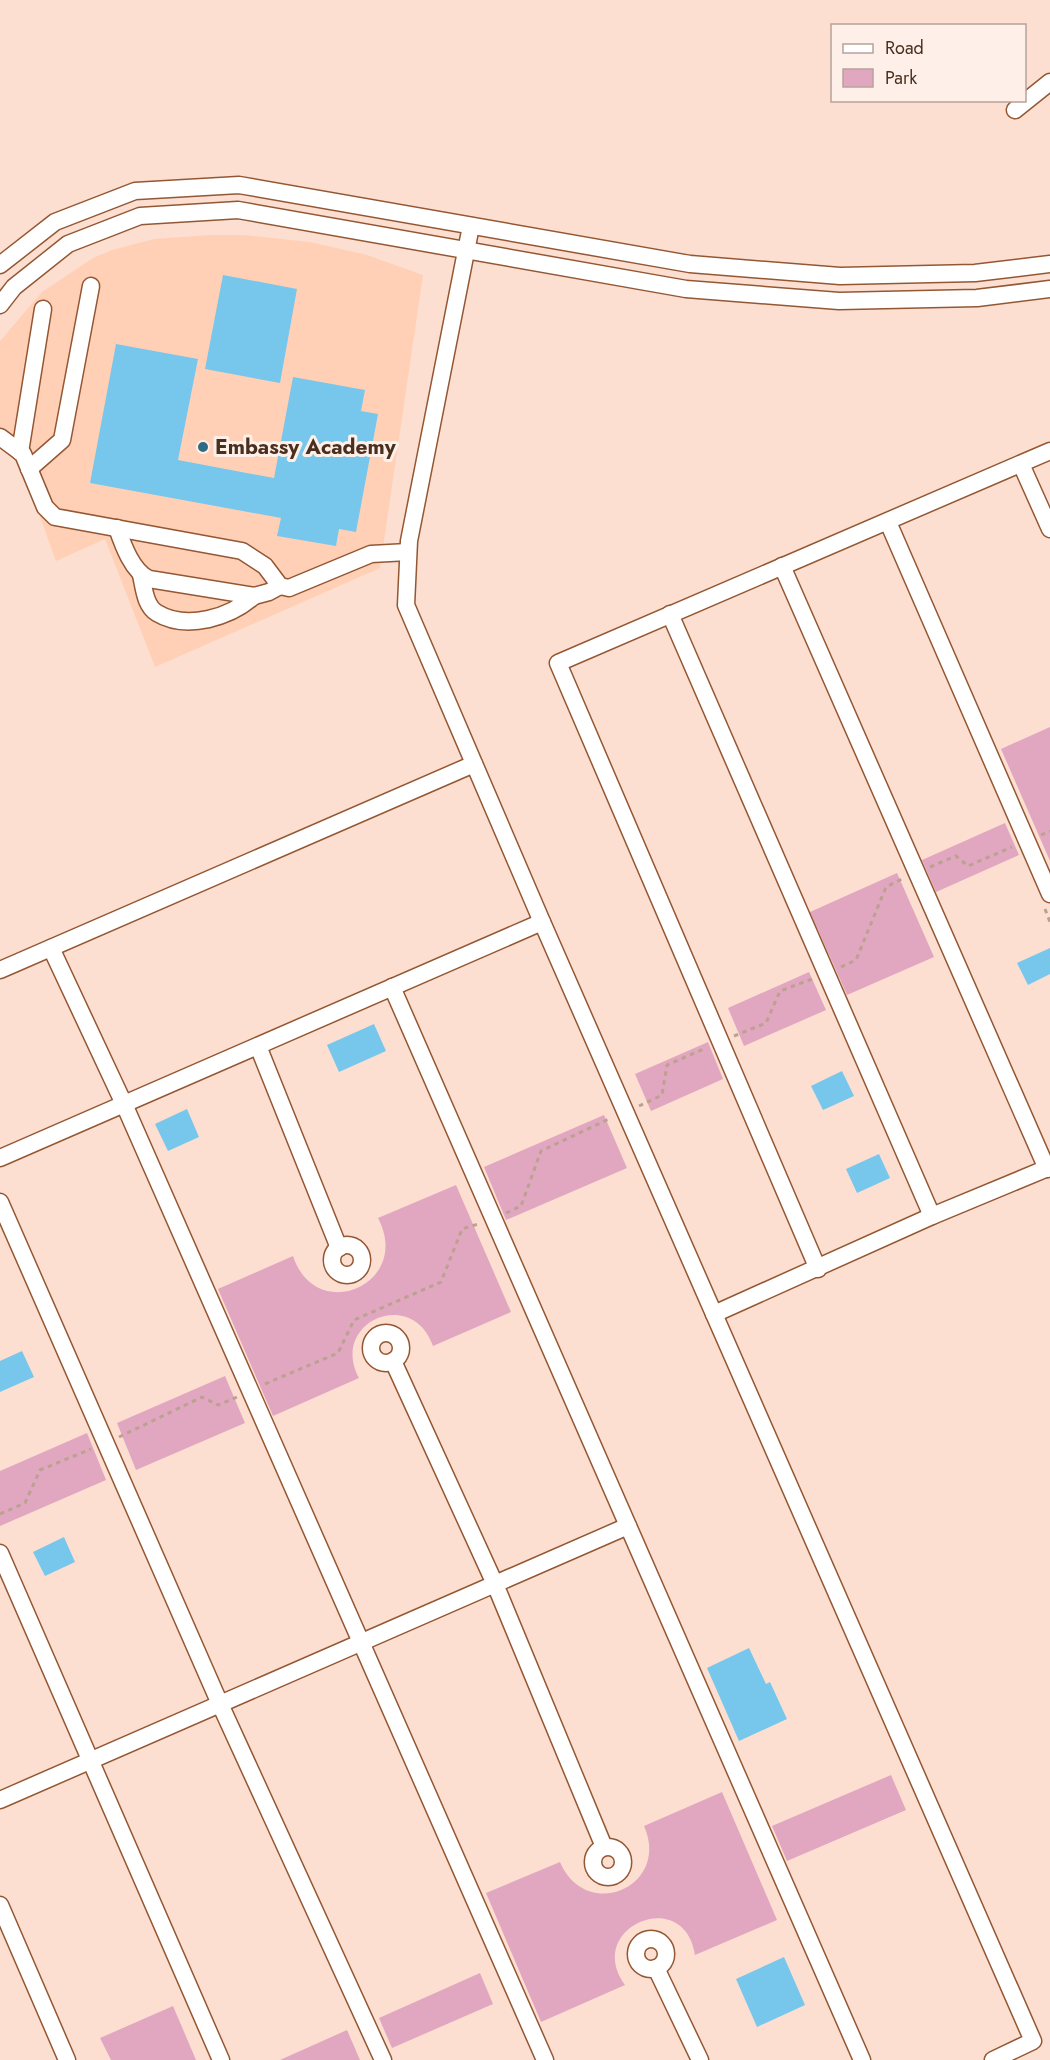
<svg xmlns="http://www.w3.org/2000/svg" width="1050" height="2060" viewBox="0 0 1050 2060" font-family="Jost,sans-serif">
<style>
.built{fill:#ffd0b6}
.green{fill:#e1a7c1}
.building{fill:#77c7ed}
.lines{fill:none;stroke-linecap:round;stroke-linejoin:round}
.minor-casing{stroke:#945733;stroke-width:19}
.path{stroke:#bca090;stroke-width:3;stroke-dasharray:4.5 4.5;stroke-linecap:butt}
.minor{stroke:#fff;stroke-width:16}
.poi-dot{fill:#316a83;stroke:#fef0e8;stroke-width:2}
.labels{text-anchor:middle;stroke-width:6;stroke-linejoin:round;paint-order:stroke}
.poi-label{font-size:21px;font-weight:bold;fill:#4a2f1f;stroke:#fef0e8;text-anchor:start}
</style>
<rect width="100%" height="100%" fill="#fcdfd0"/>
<polygon class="built" points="210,235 245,235 310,242 367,255 423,275 380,568 155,667 105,539 56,561 17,453 0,441 0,341 42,292 93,258 112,250 154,239"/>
<g class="green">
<polygon points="1050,727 1050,861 1001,749"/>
<polygon points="1005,823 1019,855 936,892 922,860"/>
<polygon points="897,873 934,957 847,995 810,912"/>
<polygon points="809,972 826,1010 744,1046 728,1008"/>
<polygon points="708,1042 723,1079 651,1111 635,1074"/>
<polygon points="604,1115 627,1168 506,1220 484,1167"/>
<path d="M 456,1185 L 511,1312 L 433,1346 C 412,1286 329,1322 359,1378 L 273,1416 L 218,1289 L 293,1256 C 316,1326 413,1284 378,1218 Z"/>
<polygon points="225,1376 245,1423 136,1470 117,1423"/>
<polygon points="87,1433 106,1480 0,1526 0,1471"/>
<polygon points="891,1775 906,1810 787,1861 772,1826"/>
<path d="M 722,1792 L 777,1920 L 695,1955 C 684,1884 583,1928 625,1985 L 541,2022 L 486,1893 L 560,1862 C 586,1923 671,1887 644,1826 Z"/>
<polygon points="480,1973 493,2004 392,2048 379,2018"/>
<polygon points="173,2006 196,2060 111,2060 100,2038"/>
<polygon points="347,2030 360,2060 280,2060"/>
</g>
<g class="building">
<polygon points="223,275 297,289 280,383 205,369"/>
<polygon points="116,344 198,359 178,460 274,478 293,377 365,390 361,411 378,414 356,532 339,529 336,546 277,536 281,518 90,483"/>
<polygon points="1050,948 1050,974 1028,985 1017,963"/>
<polygon points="374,1024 386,1051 339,1072 327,1045"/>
<polygon points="842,1071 854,1096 823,1110 811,1086"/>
<polygon points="187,1109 199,1137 168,1151 155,1124"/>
<polygon points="879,1154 890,1178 857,1193 846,1169"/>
<polygon points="22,1351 34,1377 0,1392 0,1361"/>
<polygon points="64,1537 75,1562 45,1576 33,1552"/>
<polygon points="749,1648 766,1684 770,1682 787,1719 739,1741 707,1668"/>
<polygon points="784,1957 805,2005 757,2027 736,1979"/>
</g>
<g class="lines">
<g class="minor-casing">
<g id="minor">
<polyline points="1015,110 1050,82"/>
<polyline points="471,226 409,541 406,605 542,922 1033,2041 993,2060"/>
<polyline points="0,265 55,222 135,191 239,185 690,264 840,276 975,273 1050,264"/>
<polyline points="0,305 14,287 68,244 140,216 238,210 686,289 839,301 977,298 1050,289"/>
<polyline points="0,437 23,454 45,507 55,517 242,551 265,566 280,586 289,588 371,554 408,552"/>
<polyline points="20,452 43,309"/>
<polyline points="1021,464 1050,529"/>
<polyline points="29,469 62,440 91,286"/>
<polyline points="888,522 1050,894"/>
<path d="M 117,528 C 123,545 132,571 149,579 L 254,596 L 269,592 L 280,586"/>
<polyline points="782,566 1047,1169"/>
<path d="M 141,575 C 144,588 145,606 157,613 C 187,631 231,617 254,596"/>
<polyline points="670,614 932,1216"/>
<polyline points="51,948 124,1104 545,2060"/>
<polyline points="0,970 474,764"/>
<polyline points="392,987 862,2060"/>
<polyline points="258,1046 339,1248"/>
<polyline points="0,1158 542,922"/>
<polyline points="0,1202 220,1704 383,2060"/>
<circle cx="347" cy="1260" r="15"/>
<polyline points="818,1269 558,663 1050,451"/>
<polyline points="714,1314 932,1216 1050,1167"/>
<circle cx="386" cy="1348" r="15"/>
<polyline points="393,1361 495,1584 604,1847"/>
<polyline points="0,1553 221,2060"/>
<polyline points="0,1800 628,1526"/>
<circle cx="608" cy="1862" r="15"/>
<polyline points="0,1905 67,2060"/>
<circle cx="651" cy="1954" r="15"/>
<polyline points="656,1968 700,2060"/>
</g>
</g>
<g class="path">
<polyline points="1041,835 1050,831"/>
<polyline points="930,867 956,856 968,866 1012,847"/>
<polyline points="1045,909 1050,922"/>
<polyline points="841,967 856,960 886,887 902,879"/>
<polyline points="734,1036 766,1023 780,991 812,979"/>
<polyline points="639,1106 662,1095 667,1065 706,1048"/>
<polyline points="506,1213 521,1206 541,1151 611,1118"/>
<polyline points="265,1384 338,1353 354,1320 441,1282 462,1229 478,1224"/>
<polyline points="119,1437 202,1397 218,1405 237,1397"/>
<polyline points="0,1514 25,1503 40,1470 91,1449"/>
</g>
<use href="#minor" class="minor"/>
</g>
<circle class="poi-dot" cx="203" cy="447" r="6"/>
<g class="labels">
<g class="poi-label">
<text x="215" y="454">Embassy Academy</text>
</g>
</g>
<rect x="831" y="24" width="195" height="78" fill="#fef0e8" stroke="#b6a398" stroke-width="1.5"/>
<rect x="843" y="44" width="30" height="9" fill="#ffffff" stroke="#b6a398" stroke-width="1.5"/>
<text x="885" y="54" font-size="18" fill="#4a2f1f">Road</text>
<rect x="843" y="69" width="30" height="18" fill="#e1a7c1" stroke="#b6a398" stroke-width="1.5"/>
<text x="885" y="84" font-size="18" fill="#4a2f1f">Park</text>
</svg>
